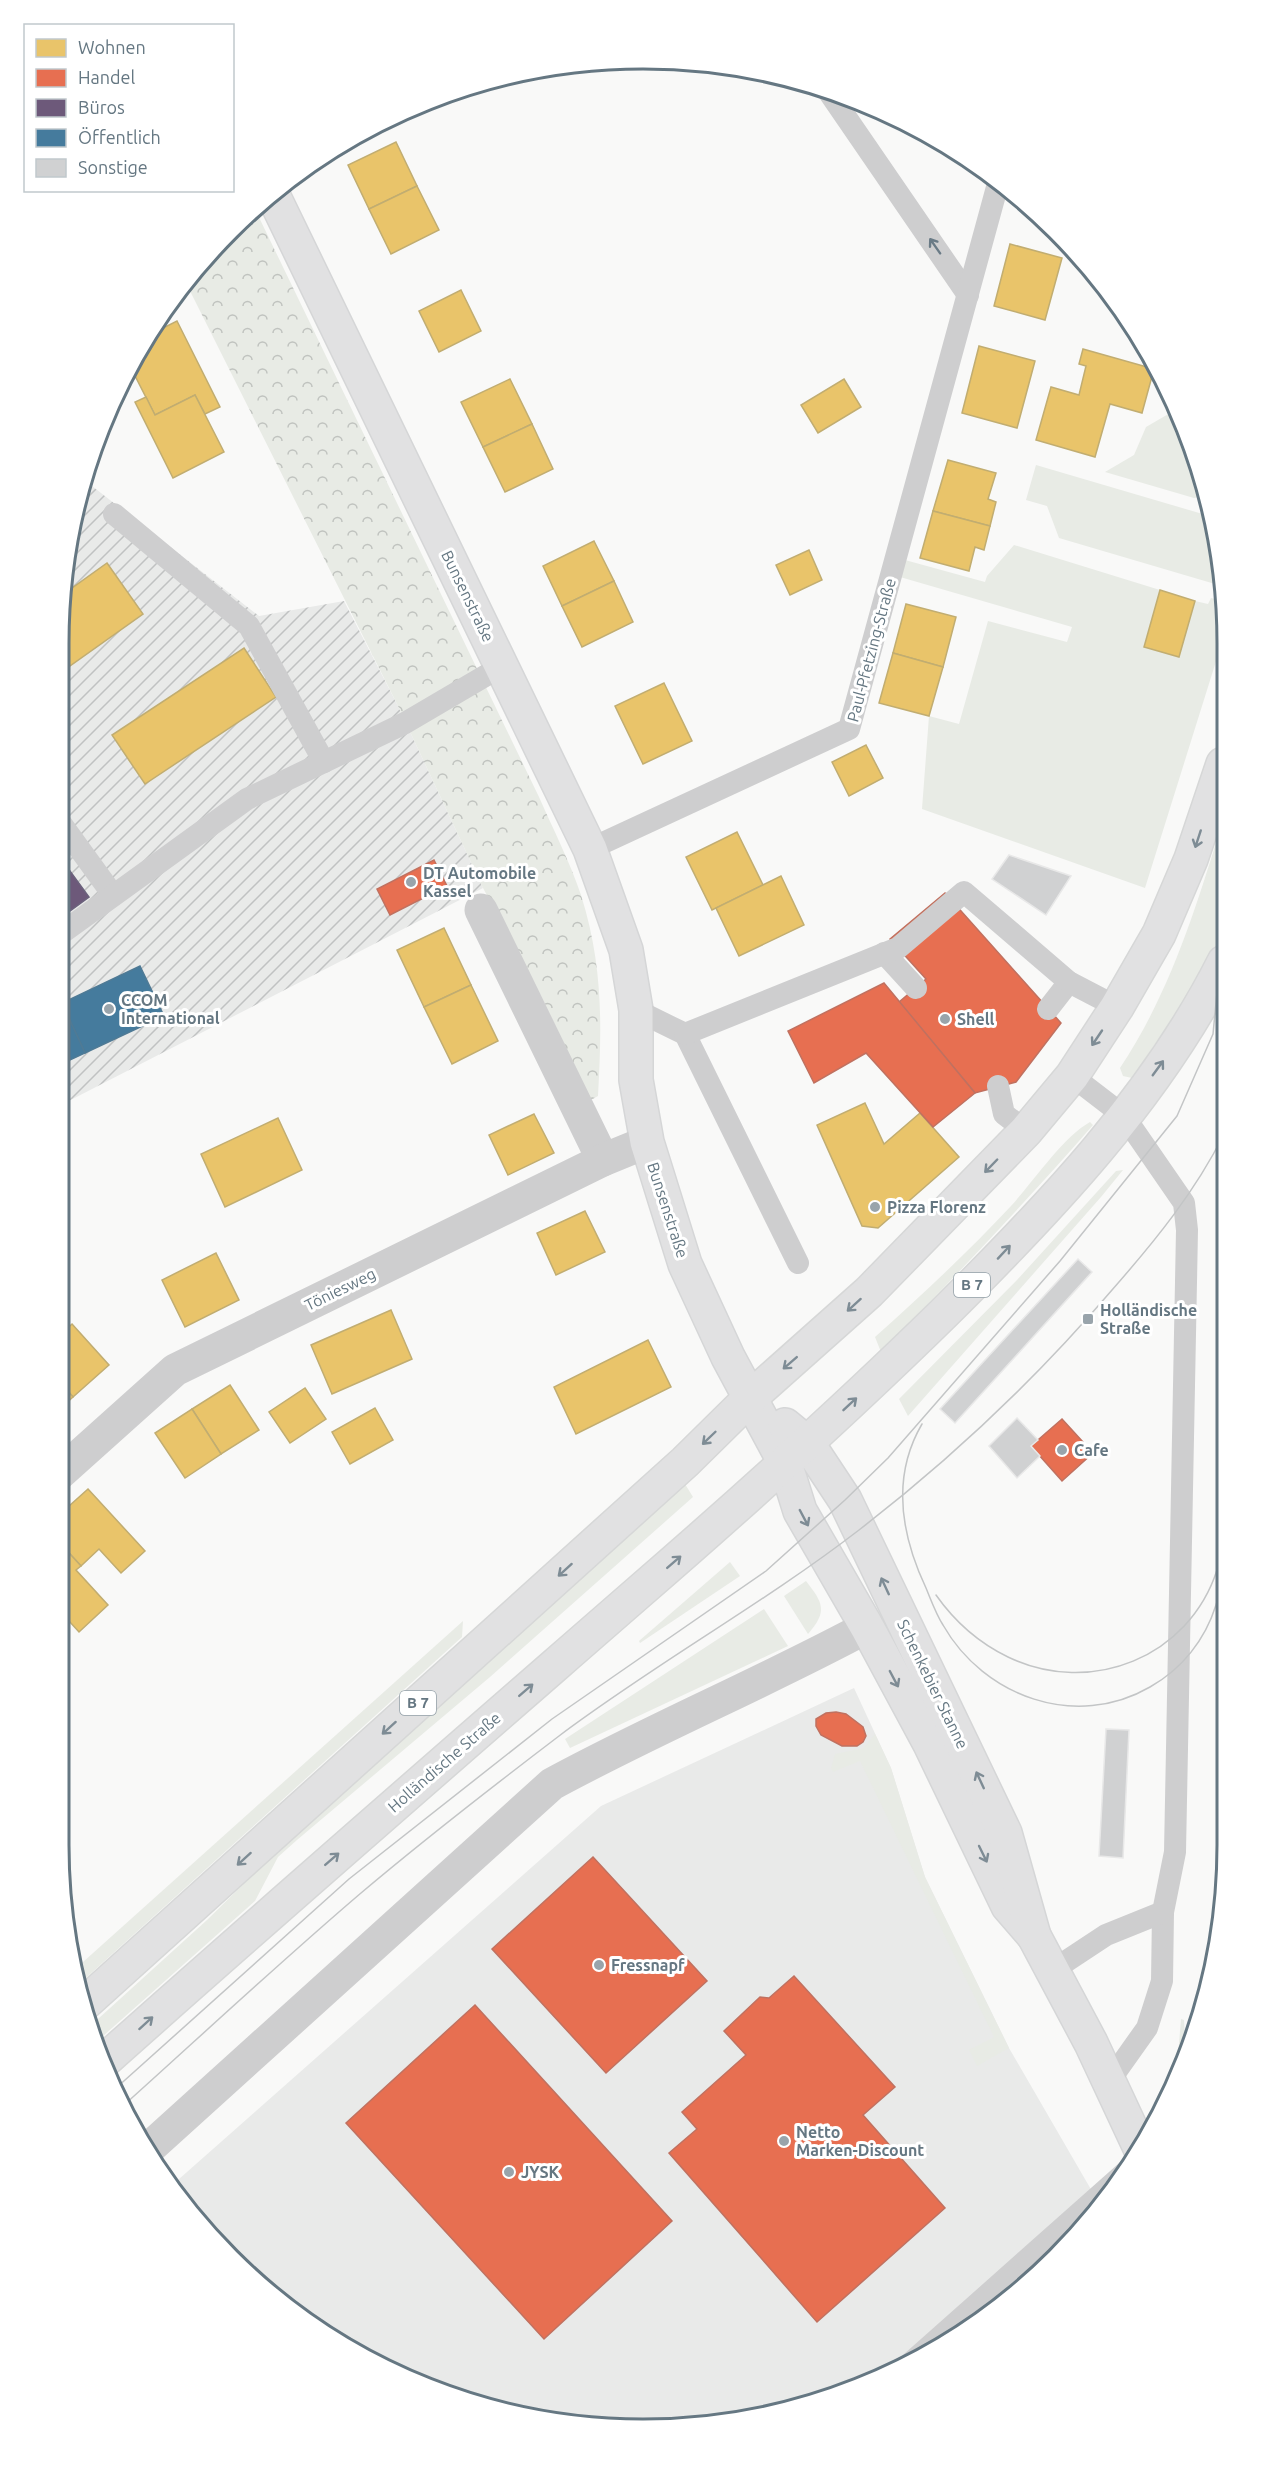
<svg xmlns="http://www.w3.org/2000/svg" width="1286" height="2488" viewBox="0 0 1286 2488" font-family="Ubuntu,sans-serif">
<style>
.built{fill:#e9eae9}
.industrial{fill:url(#industrial-furrows)}
.green{fill:#e8ebe5}
.park{fill:url(#park-crowns)}
.homes{fill:#e9c46a;stroke:#c1ad71;stroke-width:1.5}
.shops{fill:#e76f51;stroke:#c07160;stroke-width:1.5}
.offices{fill:#6d597a;stroke:#6b627c;stroke-width:1.5}
.public{fill:#457b9d;stroke:#4f7a95;stroke-width:1.5}
.building{fill:#d0d1d2;stroke:#e8e8e8;stroke-width:1.5}
.lines{fill:none;stroke-linecap:round;stroke-linejoin:round}
.secondary-casing{stroke:#d5d6d7;stroke-width:36}
.primary-casing{stroke:#d6d7d7;stroke-width:36}
.lane{stroke:#cececf;stroke-width:22}
.street{stroke:#cececf;stroke-width:33}
.secondary{stroke:#e1e1e2;stroke-width:33}
.primary{stroke:#e1e1e2;stroke-width:33}
.tram{stroke:#c3c5c6;stroke-width:1.5}
.oneway{stroke:#6a7b86}
.oneway2{stroke:#7e8c95}
.poi-dot{fill:#99a4ab;stroke:#fff;stroke-width:2}
.labels{text-anchor:middle;stroke-width:6;stroke-linejoin:round;paint-order:stroke}
.shield{fill:#fff;stroke:#93a0a8;stroke-width:1.5}
.shield-label{font-size:15px;font-weight:bold;fill:#657782}
.street-label{font-size:16px;fill:#657782;stroke:#fff}
.poi-label{font-size:16px;font-weight:bold;fill:#657782;stroke:#fff;text-anchor:start}
.rim{fill:none;stroke:#657782;stroke-width:3}
</style>
<defs>
<pattern id="industrial-furrows" width="10" height="10" patternUnits="userSpaceOnUse" patternTransform="scale(1.5)"><rect width="10" height="10" fill="#e9eae9"/><path d="M-1 1l2-2M0 10L10 0M9 11l2-2" fill="none" stroke="#c0c2c2"/></pattern>
<pattern id="park-crowns" width="20" height="18" patternUnits="userSpaceOnUse" patternTransform="scale(1.5)"><rect width="20" height="18" fill="#e8ebe5"/><path d="M2 6a3 3 0 1 1 6 0M12 15a3 3 0 1 1 6 0" fill="none" stroke="#c0c3bf"/></pattern>
</defs>
<rect width="100%" height="100%" fill="#f9f9f8"/>
<polygon class="built" points="854,1688 891,1768 925,1877 1009,2048 1100,2205 1057,2258 999,2309 902,2369 795,2409 719,2425 605,2428 529,2418 420,2385 350,2351 257,2284 180,2201 170,2187 601,1806"/>
<g class="industrial">
<polygon points="83,479 259,616 344,601 398,706 483,888 59,1106 60,605 78,492"/>
<polygon points="1226,1769 1226,1883 1217,1939"/>
</g>
<g class="green">
<polygon points="1177,409 1183,420 1204,496 1194,498 1105,472 1134,455 1146,427"/>
<polygon points="1036,465 1206,515 1208,511 1222,566 1223,591 1214,589 1215,584 1059,538 1047,506 1026,500"/>
<polygon points="1014,545 1160,590 1144,646 1178,657 1195,601 1208,604 1211,598 1223,601 1223,639 1145,888 922,809 929,716 959,724 988,621 1067,642 1072,627 900,577 905,560 985,582 987,576"/>
<path d="M 1223,820 L 1224,936 L 1204,972 L 1132,1078 L 1123,1076 L 1120,1068 C 1171,991 1196,908 1223,820 Z"/>
<path d="M 1090,1122 L 1093,1125 C 1025,1203 954,1278 881,1352 L 875,1337 C 922,1295 968,1252 1011,1206 C 1033,1182 1063,1137 1090,1122 Z"/>
<polygon points="1123,1170 1101,1197 908,1416 899,1399 1017,1280 1116,1171"/>
<polygon points="685,1484 693,1497 490,1677 297,1840 278,1857 255,1901 94,2044 88,2028 207,1920 266,1862"/>
<polygon points="730,1562 740,1576 640,1643 639,1641"/>
<path d="M 806,1581 C 823,1603 828,1611 808,1634 L 784,1596 Z"/>
<polygon points="764,1609 788,1646 570,1748 565,1739"/>
<polygon points="463,1621 462,1637 77,1986 73,1971"/>
<polygon points="875,1734 891,1768 925,1877 1009,2048 977,2066 969,2050 994,2037 860,1761 833,1772 831,1768 835,1754 864,1748"/>
<polygon points="1181,2019 1184,2020 1186,2053 1170,2097 1171,2073 1178,2056"/>
</g>
<path class="park" d="M 254,207 L 539,797 C 553,829 570,862 581,895 C 603,965 602,1024 598,1096 L 591,1100 L 544,1002 L 483,888 L 398,706 L 185,281 Z"/>
<g class="homes">
<polygon points="396,142 417,186 369,209 348,165"/>
<polygon points="417,186 439,230 391,254 369,209"/>
<polygon points="1010,244 1062,258 1045,320 994,306"/>
<polygon points="461,290 481,331 439,352 419,311"/>
<polygon points="177,321 220,407 205,414 195,395 155,415 130,366 149,335"/>
<polygon points="979,346 1035,361 1017,428 962,413"/>
<polygon points="1083,349 1154,369 1142,413 1110,404 1095,457 1036,440 1051,387 1079,395 1086,366 1079,364"/>
<polygon points="510,379 532,424 483,447 461,402"/>
<polygon points="844,379 861,407 818,433 801,405"/>
<polygon points="195,395 224,452 173,478 135,402 146,397 155,415"/>
<polygon points="532,424 553,469 505,492 483,447"/>
<polygon points="948,460 996,473 988,499 996,502 990,526 933,511"/>
<polygon points="933,511 990,526 984,550 975,547 969,571 920,558"/>
<polygon points="74,518 80,526 72,532"/>
<polygon points="594,541 614,581 562,606 543,566"/>
<polygon points="809,550 822,580 790,595 776,565"/>
<polygon points="107,563 143,614 60,673 61,596"/>
<polygon points="614,581 633,622 582,647 562,606"/>
<polygon points="1160,590 1195,601 1179,657 1144,647"/>
<polygon points="906,604 956,617 943,667 893,653"/>
<polygon points="244,648 276,697 145,784 112,735"/>
<polygon points="893,653 943,667 929,716 879,703"/>
<polygon points="664,683 692,741 643,764 615,706"/>
<polygon points="866,745 883,778 849,796 832,762"/>
<polygon points="737,832 763,885 712,910 686,857"/>
<polygon points="781,876 804,925 739,956 716,908"/>
<polygon points="444,928 471,985 424,1007 397,950"/>
<polygon points="471,985 498,1041 452,1064 424,1007"/>
<polygon points="865,1103 884,1144 920,1113 959,1157 878,1228 862,1226 817,1125"/>
<polygon points="534,1114 554,1153 508,1175 489,1135"/>
<polygon points="278,1118 302,1170 225,1207 201,1154"/>
<polygon points="585,1211 605,1252 556,1275 537,1233"/>
<polygon points="216,1253 239,1300 185,1327 162,1280"/>
<polygon points="391,1310 412,1359 332,1394 311,1345"/>
<polygon points="72,1324 109,1365 73,1397 59,1381 59,1336"/>
<polygon points="648,1340 671,1387 576,1434 554,1387"/>
<polygon points="59,1381 73,1397 59,1410"/>
<polygon points="230,1385 259,1430 221,1454 192,1409"/>
<polygon points="305,1388 326,1419 290,1443 269,1412"/>
<polygon points="375,1408 393,1440 350,1464 332,1432"/>
<polygon points="192,1409 221,1454 185,1478 155,1433"/>
<polygon points="88,1489 145,1551 121,1573 99,1549 81,1566 59,1542 59,1515"/>
<polygon points="59,1542 81,1566 76,1570 108,1605 79,1632 59,1610"/>
</g>
<g class="shops">
<polygon points="434,860 447,886 390,915 377,889"/>
<polygon points="945,893 1061,1023 1016,1082 975,1093 899,1002 926,979 890,939"/>
<polygon points="884,983 975,1093 933,1127 866,1053 814,1083 788,1031"/>
<polygon points="1062,1419 1093,1453 1062,1481 1031,1446"/>
<polygon points="836,1712 846,1714 863,1727 866,1736 863,1742 857,1746 842,1746 821,1735 816,1726 816,1719 826,1713"/>
<polygon points="593,1857 707,1981 606,2073 492,1949"/>
<polygon points="794,1976 895,2087 863,2115 945,2208 817,2322 669,2153 697,2129 682,2112 746,2055 724,2031 760,1997 769,1998"/>
<polygon points="475,2005 672,2221 544,2339 346,2123"/>
</g>
<polygon class="offices" points="59,856 89,897 59,919"/>
<g class="public">
<polygon points="140,966 164,1016 85,1053 62,1003"/>
<polygon points="62,1003 85,1053 59,1065 59,1004"/>
</g>
<g class="building">
<polygon points="1009,855 1071,876 1046,915 992,879"/>
<polygon points="1078,1259 1092,1272 955,1423 940,1409"/>
<polygon points="1017,1418 1038,1440 1031,1446 1040,1456 1017,1478 989,1446"/>
<polygon points="1106,1729 1129,1730 1123,1858 1099,1856"/>
</g>
<g class="lines">
<g class="secondary-casing">
<g id="secondary">
<polyline points="272,193 590,849 626,950 636,1010 636,1080 647,1142 685,1264 728,1357 785,1463 800,1511 867,1627 930,1744 1008,1906 1034,1936"/>
<polyline points="785,1425 808,1444 845,1500 1005,1833 1034,1936 1091,2043 1141,2150"/>
</g>
</g>
<g class="primary-casing">
<g id="primary">
<polyline points="82,2006 685,1462 751,1397 869,1292 1026,1131 1072,1076 1117,1007 1159,934 1191,859 1223,764"/>
<path d="M 103,2062 C 280,1904 460,1748 639,1592 C 743,1502 845,1410 943,1314 C 1049,1209 1156,1097 1224,962"/>
</g>
</g>
<g class="lane">
<polyline points="828,91 968,295"/>
<polyline points="114,514 249,626 324,762"/>
<polyline points="60,822 113,895"/>
<polyline points="590,849 849,729 999,180"/>
<polyline points="59,935 247,799 405,723 502,666"/>
<polyline points="884,953 916,988"/>
<polyline points="1048,1009 1069,982"/>
<polyline points="636,1010 685,1034 798,1263"/>
<polyline points="685,1034 898,948 964,892 1069,982 1117,1007"/>
<polyline points="1072,1076 1124,1116 1184,1203 1187,1230 1175,1852 1163,1912 1162,1981 1147,2028 1108,2083"/>
<polyline points="998,1086 1004,1114 1026,1131"/>
<polyline points="1053,1970 1106,1935 1163,1912"/>
<polyline points="906,2367 1129,2169"/>
</g>
<g class="street">
<polyline points="481,910 603,1160"/>
<polyline points="59,1474 175,1370 603,1160 647,1142"/>
<path d="M 146,2151 L 552,1784 C 655,1728 763,1683 867,1627"/>
</g>
<use href="#secondary" class="secondary"/>
<use href="#primary" class="primary"/>
<g class="tram">
<path d="M 922,1424 C 891,1477 901,1535 926,1588 C 931,1600 936,1614 943,1625 C 984,1697 1076,1730 1150,1687 C 1182,1669 1205,1640 1216,1605 C 1227,1573 1224,1534 1225,1501"/>
<path d="M 936,1595 C 955,1622 979,1643 1008,1657 C 1091,1697 1189,1657 1217,1570"/>
<polyline points="115,2089 349,1879 552,1719 766,1571 845,1500 888,1458 1060,1261 1177,1116 1213,1034 1219,972 1220,892 1223,876"/>
<path d="M 123,2106 C 202,2035 280,1962 361,1893 C 425,1839 492,1787 559,1736 C 656,1663 763,1604 859,1530 C 951,1459 1036,1379 1112,1290 C 1155,1241 1195,1192 1224,1134"/>
</g>
</g>
<defs><path id="oneway-shaft" d="M-6 0H5M1.5-3L5.5 0L1.5 3" fill="none" stroke-width="1.6" stroke-linecap="round" stroke-linejoin="round" transform="scale(1.5)"/></defs>
<use class="oneway" href="#oneway-shaft" transform="translate(935 246) rotate(-125)"/>
<g class="oneway2">
<use href="#oneway-shaft" transform="translate(1198 839) rotate(108)"/>
<use href="#oneway-shaft" transform="translate(1097 1038) rotate(124)"/>
<use href="#oneway-shaft" transform="translate(1158 1068) rotate(-54)"/>
<use href="#oneway-shaft" transform="translate(991 1166) rotate(134)"/>
<use href="#oneway-shaft" transform="translate(1004 1252) rotate(-47)"/>
<use href="#oneway-shaft" transform="translate(854 1305) rotate(138)"/>
<use href="#oneway-shaft" transform="translate(790 1363) rotate(139)"/>
<use href="#oneway-shaft" transform="translate(850 1404) rotate(-43)"/>
<use href="#oneway-shaft" transform="translate(709 1438) rotate(136)"/>
<use href="#oneway-shaft" transform="translate(804 1518) rotate(62)"/>
<use href="#oneway-shaft" transform="translate(674 1562) rotate(-41)"/>
<use href="#oneway-shaft" transform="translate(565 1570) rotate(138)"/>
<use href="#oneway-shaft" transform="translate(885 1586) rotate(-115)"/>
<use href="#oneway-shaft" transform="translate(894 1679) rotate(62)"/>
<use href="#oneway-shaft" transform="translate(526 1690) rotate(-41)"/>
<use href="#oneway-shaft" transform="translate(389 1728) rotate(138)"/>
<use href="#oneway-shaft" transform="translate(980 1780) rotate(-115)"/>
<use href="#oneway-shaft" transform="translate(983 1854) rotate(64)"/>
<use href="#oneway-shaft" transform="translate(244 1859) rotate(138)"/>
<use href="#oneway-shaft" transform="translate(332 1859) rotate(-41)"/>
<use href="#oneway-shaft" transform="translate(146 2023) rotate(-42)"/>
</g>
<g class="poi-dot">
<circle cx="411" cy="882" r="6"/>
<circle cx="109" cy="1009" r="6"/>
<circle cx="945" cy="1019" r="6"/>
<circle cx="875" cy="1207" r="6"/>
<rect x="1082" y="1313" width="12" height="12" rx="3"/>
<circle cx="1062" cy="1450" r="6"/>
<circle cx="599" cy="1965" r="6"/>
<circle cx="784" cy="2141" r="6"/>
<circle cx="509" cy="2172" r="6"/>
</g>
<g class="labels">
<g class="shield">
<rect x="954" y="1273" width="36" height="24" rx="4.5"/>
<rect x="400" y="1691" width="36" height="24" rx="4.5"/>
</g>
<g class="shield-label">
<text x="972" y="1290">B 7</text>
<text x="418" y="1708">B 7</text>
</g>
<g class="street-label">
<text transform="translate(468 596) rotate(64)" y="6">Bunsenstraße</text>
<text transform="translate(871 650) rotate(-75)" y="6">Paul-Pfetzing-Straße</text>
<text transform="translate(668 1210) rotate(72)" y="6">Bunsenstraße</text>
<text transform="translate(340 1289) rotate(-26)" y="6">Töniesweg</text>
<text transform="translate(933 1684) rotate(64)" y="6">Schenkebier Stanne</text>
<text transform="translate(444 1762) rotate(-41)" y="6">Holländische Straße</text>
</g>
<g class="poi-label">
<text x="423" y="879">DT Automobile<tspan x="423" dy="18">Kassel</tspan></text>
<text x="121" y="1006">CCOM<tspan x="121" dy="18">International</tspan></text>
<text x="957" y="1025">Shell</text>
<text x="887" y="1213">Pizza Florenz</text>
<text x="1100" y="1316">Holländische<tspan x="1100" dy="18">Straße</tspan></text>
<text x="1074" y="1456">Cafe</text>
<text x="611" y="1971">Fressnapf</text>
<text x="796" y="2138">Netto<tspan x="796" dy="18">Marken-Discount</tspan></text>
<text x="521" y="2178">JYSK</text>
</g>
</g>
<path d="M0 0H1286V2488H0ZM643 69H643A574 574 0 0 1 1217 643V1845A574 574 0 0 1 643 2419H643A574 574 0 0 1 69 1845V643A574 574 0 0 1 643 69Z" fill="#fff" fill-rule="evenodd"/>
<path class="rim" d="M643 69H643A574 574 0 0 1 1217 643V1845A574 574 0 0 1 643 2419H643A574 574 0 0 1 69 1845V643A574 574 0 0 1 643 69Z"/>
<rect x="24" y="24" width="210" height="168" fill="#ffffff" stroke="#c1c9cd" stroke-width="1.5"/>
<rect x="36" y="39" width="30" height="18" fill="#e9c46a" stroke="#c1c9cd" stroke-width="1.5"/>
<text x="78" y="54" font-size="18" fill="#657782">Wohnen</text>
<rect x="36" y="69" width="30" height="18" fill="#e76f51" stroke="#c1c9cd" stroke-width="1.5"/>
<text x="78" y="84" font-size="18" fill="#657782">Handel</text>
<rect x="36" y="99" width="30" height="18" fill="#6d597a" stroke="#c1c9cd" stroke-width="1.5"/>
<text x="78" y="114" font-size="18" fill="#657782">Büros</text>
<rect x="36" y="129" width="30" height="18" fill="#457b9d" stroke="#c1c9cd" stroke-width="1.5"/>
<text x="78" y="144" font-size="18" fill="#657782">Öffentlich</text>
<rect x="36" y="159" width="30" height="18" fill="#d0d1d2" stroke="#c1c9cd" stroke-width="1.5"/>
<text x="78" y="174" font-size="18" fill="#657782">Sonstige</text>
</svg>
